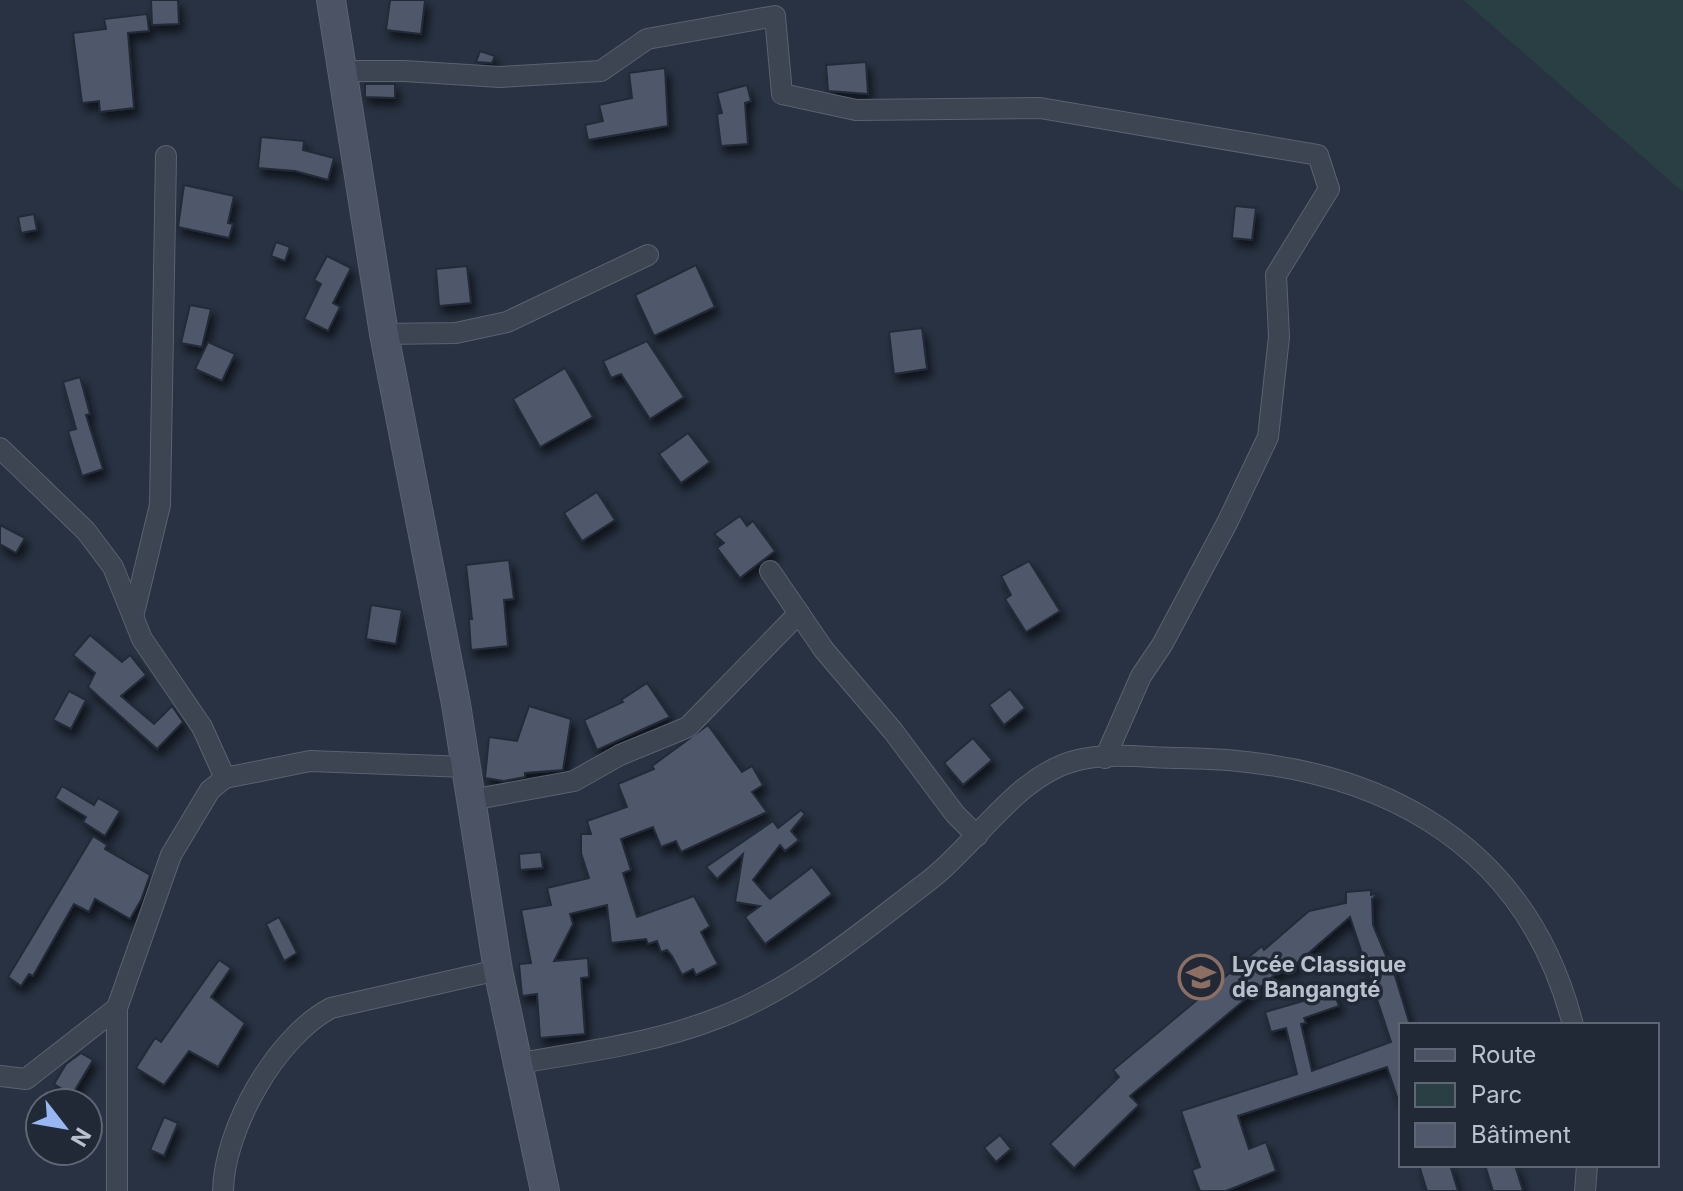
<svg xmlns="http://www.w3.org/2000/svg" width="1683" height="1191" viewBox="0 0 1683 1191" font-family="Inter,sans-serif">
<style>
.green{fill:#2a3f43}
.building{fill:#4f596b;stroke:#232b39;stroke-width:2;filter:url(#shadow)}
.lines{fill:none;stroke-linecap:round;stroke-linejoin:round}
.street-casing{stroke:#5b626f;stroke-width:22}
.secondary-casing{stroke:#5b626f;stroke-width:30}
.street{stroke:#3d4452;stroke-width:20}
.secondary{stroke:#4b5364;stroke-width:28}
.labels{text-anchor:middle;stroke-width:7;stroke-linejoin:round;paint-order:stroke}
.poi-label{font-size:22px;font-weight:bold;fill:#bac0cc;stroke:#212937;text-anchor:start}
</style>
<defs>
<filter id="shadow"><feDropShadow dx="4" dy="7" stdDeviation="4" flood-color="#0009"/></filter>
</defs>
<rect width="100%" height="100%" fill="#283242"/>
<polygon class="green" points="1463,0 1683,0 1683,192"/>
<g class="building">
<polygon points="151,0 178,0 179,24 152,25"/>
<polygon points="390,0 425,0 421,34 386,30"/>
<polygon points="147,14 149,31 128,33 134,108 100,112 99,101 82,103 73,33 106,29 104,19"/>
<polygon points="480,51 495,56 492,63 476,62"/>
<polygon points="866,62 868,94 828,91 826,65"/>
<polygon points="665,68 668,126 588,140 585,125 603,121 599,105 632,98 629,73"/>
<polygon points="365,84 395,84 395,98 365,97"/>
<polygon points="747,85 751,101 745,103 748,144 721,146 717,114 722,113 717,93"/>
<polygon points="261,137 304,141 303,150 334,158 328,180 295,171 258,168"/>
<polygon points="184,185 234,196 228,223 233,224 229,238 178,227"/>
<polygon points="1235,206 1256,208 1252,240 1232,238"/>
<polygon points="34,214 37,230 21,233 18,217"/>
<polygon points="276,242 290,247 285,261 271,256"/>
<polygon points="327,256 351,268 333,303 340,307 328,331 304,319 321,284 314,280"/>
<polygon points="696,265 715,307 654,336 635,295"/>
<polygon points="467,266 471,303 439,306 436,269"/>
<polygon points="190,305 211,309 202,347 181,343"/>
<polygon points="922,328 927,369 894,374 889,332"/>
<polygon points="647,341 684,397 650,419 621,374 611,378 603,361"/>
<polygon points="208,342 235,354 222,381 195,369"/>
<polygon points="565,368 593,417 540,447 513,399"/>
<polygon points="80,377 90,414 86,415 103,469 82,476 68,431 76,429 63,382"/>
<polygon points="688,433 710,462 681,483 659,454"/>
<polygon points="597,492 615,520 582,541 564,513"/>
<polygon points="740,516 747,526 753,521 775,551 740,578 717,548 724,543 714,534"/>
<polygon points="0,525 25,538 16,553 0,544"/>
<polygon points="509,560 514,599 504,600 508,646 471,650 469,619 472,619 466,565"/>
<polygon points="1029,561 1060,611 1026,632 1005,599 1011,595 1001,576"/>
<polygon points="371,605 402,610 396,644 366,639"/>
<polygon points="90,635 122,662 130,655 146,675 121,696 154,724 172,706 183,722 157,749 88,687 95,673 73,655"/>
<polygon points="647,683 670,717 597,750 584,720 623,702 621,700"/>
<polygon points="1010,689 1025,708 1004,725 989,705"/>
<polygon points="69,691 86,700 71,729 53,720"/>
<polygon points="529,706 571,719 563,770 525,773 525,777 504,781 485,778 489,737 517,741"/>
<polygon points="708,725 742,772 752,766 763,785 752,792 767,812 681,852 676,841 661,847 653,827 621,839 631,870 623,873 637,917 694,896 710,926 701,932 718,964 696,975 693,969 682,975 672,956 667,950 661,952 657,941 648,944 646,939 611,943 607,905 570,914 573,924 554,961 588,958 589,977 581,978 585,1034 540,1038 537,994 522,996 519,964 531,963 521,910 551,905 547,888 589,878 581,853 581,834 591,834 587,821 627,807 618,784 654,769 652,766"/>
<polygon points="973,738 992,760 963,785 944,763"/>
<polygon points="62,786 94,805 98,798 120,811 105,836 83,822 86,817 55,798"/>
<polygon points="801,810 805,814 791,831 799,840 785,851 780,845 753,880 770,899 812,867 832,894 765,944 745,917 760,906 735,902 743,854 717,879 706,867 773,821 778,828"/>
<polygon points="93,836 107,845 105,849 150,875 141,900 130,919 95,899 89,912 74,904 33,976 29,974 21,986 8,977"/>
<polygon points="541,852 543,868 520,870 519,854"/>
<polygon points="1371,890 1371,895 1379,893 1372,899 1373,925 1386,956 1389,956 1410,1025 1401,1025 1401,1100 1398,1100 1387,1067 1238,1116 1249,1149 1266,1142 1276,1171 1226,1191 1200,1191 1192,1170 1200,1167 1181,1111 1297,1074 1286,1028 1271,1032 1265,1012 1334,992 1339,1006 1304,1018 1306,1023 1301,1024 1312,1071 1391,1042 1350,917 1288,971 1285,967 1266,982 1130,1096 1139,1105 1074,1168 1050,1144 1119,1077 1113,1070 1262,946 1264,950 1309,911 1346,903 1346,892"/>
<polygon points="279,917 297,953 284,961 266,924"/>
<polygon points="219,960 231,968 211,997 245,1023 218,1067 189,1051 164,1085 136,1068 155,1038 161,1042"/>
<polygon points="81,1053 93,1060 72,1095 54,1084 66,1064"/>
<polygon points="164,1117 178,1123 164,1156 150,1150"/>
<polygon points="1000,1135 1011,1149 996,1162 984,1148"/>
<polygon points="1419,1165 1450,1165 1458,1191 1427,1191"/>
<polygon points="1485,1165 1515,1165 1523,1191 1493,1191"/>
</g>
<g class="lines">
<g class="street-casing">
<g id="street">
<polyline points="341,71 404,71 500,77 601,71 647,39 775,16 782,94 856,110 1040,108 1318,155 1329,189 1276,275 1279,337 1268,437 1227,523 1162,645 1141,676 1105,758"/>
<polyline points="384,334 456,333 507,322 648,255"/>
<polyline points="0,448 86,531 113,567 142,639 202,727 225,778"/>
<polyline points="770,571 824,650 893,731 955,814 977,836"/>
<polyline points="134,613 160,505 166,156"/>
<polyline points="471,800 574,781 620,755 688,727 799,613"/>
<path d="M 519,1063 C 586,1052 654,1043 718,1018 C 797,988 864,930 931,879 C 977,843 1018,774 1078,760 C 1109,752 1148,758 1180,758 C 1366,760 1524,833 1573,1025"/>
<polyline points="0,1076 26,1079 117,1008"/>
<polyline points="117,1191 117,1008 171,855 210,790 225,778 310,761 466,767"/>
<path d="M 223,1191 C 224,1129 276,1037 331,1008 L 498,970"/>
<polyline points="1585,1191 1587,1165"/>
</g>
</g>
<g class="secondary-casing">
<polyline id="secondary" points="331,0 384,334 456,704 498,970 545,1191"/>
</g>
<use href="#street" class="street"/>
<use href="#secondary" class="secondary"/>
</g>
<defs>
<g id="school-ring" transform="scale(2.3)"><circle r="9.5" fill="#212937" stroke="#8d6e63" stroke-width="1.5"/><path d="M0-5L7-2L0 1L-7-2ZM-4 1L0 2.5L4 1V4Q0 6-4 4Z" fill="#8d6e63"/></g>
</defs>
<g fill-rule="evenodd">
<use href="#school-ring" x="1201" y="977"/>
</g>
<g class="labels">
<g class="poi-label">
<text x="1232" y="972">Lycée Classique<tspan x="1232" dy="25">de Bangangté</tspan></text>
</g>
</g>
<rect x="1399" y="1023" width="260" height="144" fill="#212937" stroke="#5e6573" stroke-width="2"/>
<rect x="1415" y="1049" width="40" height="12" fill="#4b5364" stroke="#5e6573" stroke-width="2"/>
<text x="1471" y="1063" font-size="24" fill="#bac0cc">Route</text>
<rect x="1415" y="1083" width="40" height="24" fill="#2a3f43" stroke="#5e6573" stroke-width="2"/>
<text x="1471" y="1103" font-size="24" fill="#bac0cc">Parc</text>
<rect x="1415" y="1123" width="40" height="24" fill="#4f596b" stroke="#5e6573" stroke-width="2"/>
<text x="1471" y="1143" font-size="24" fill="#bac0cc">Bâtiment</text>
<g transform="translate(64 1127) rotate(121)"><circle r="38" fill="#212937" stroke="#5e6573" stroke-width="2"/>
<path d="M0-6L14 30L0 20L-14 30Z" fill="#97b7f4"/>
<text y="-12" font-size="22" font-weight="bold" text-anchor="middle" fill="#bac0cc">N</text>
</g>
</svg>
